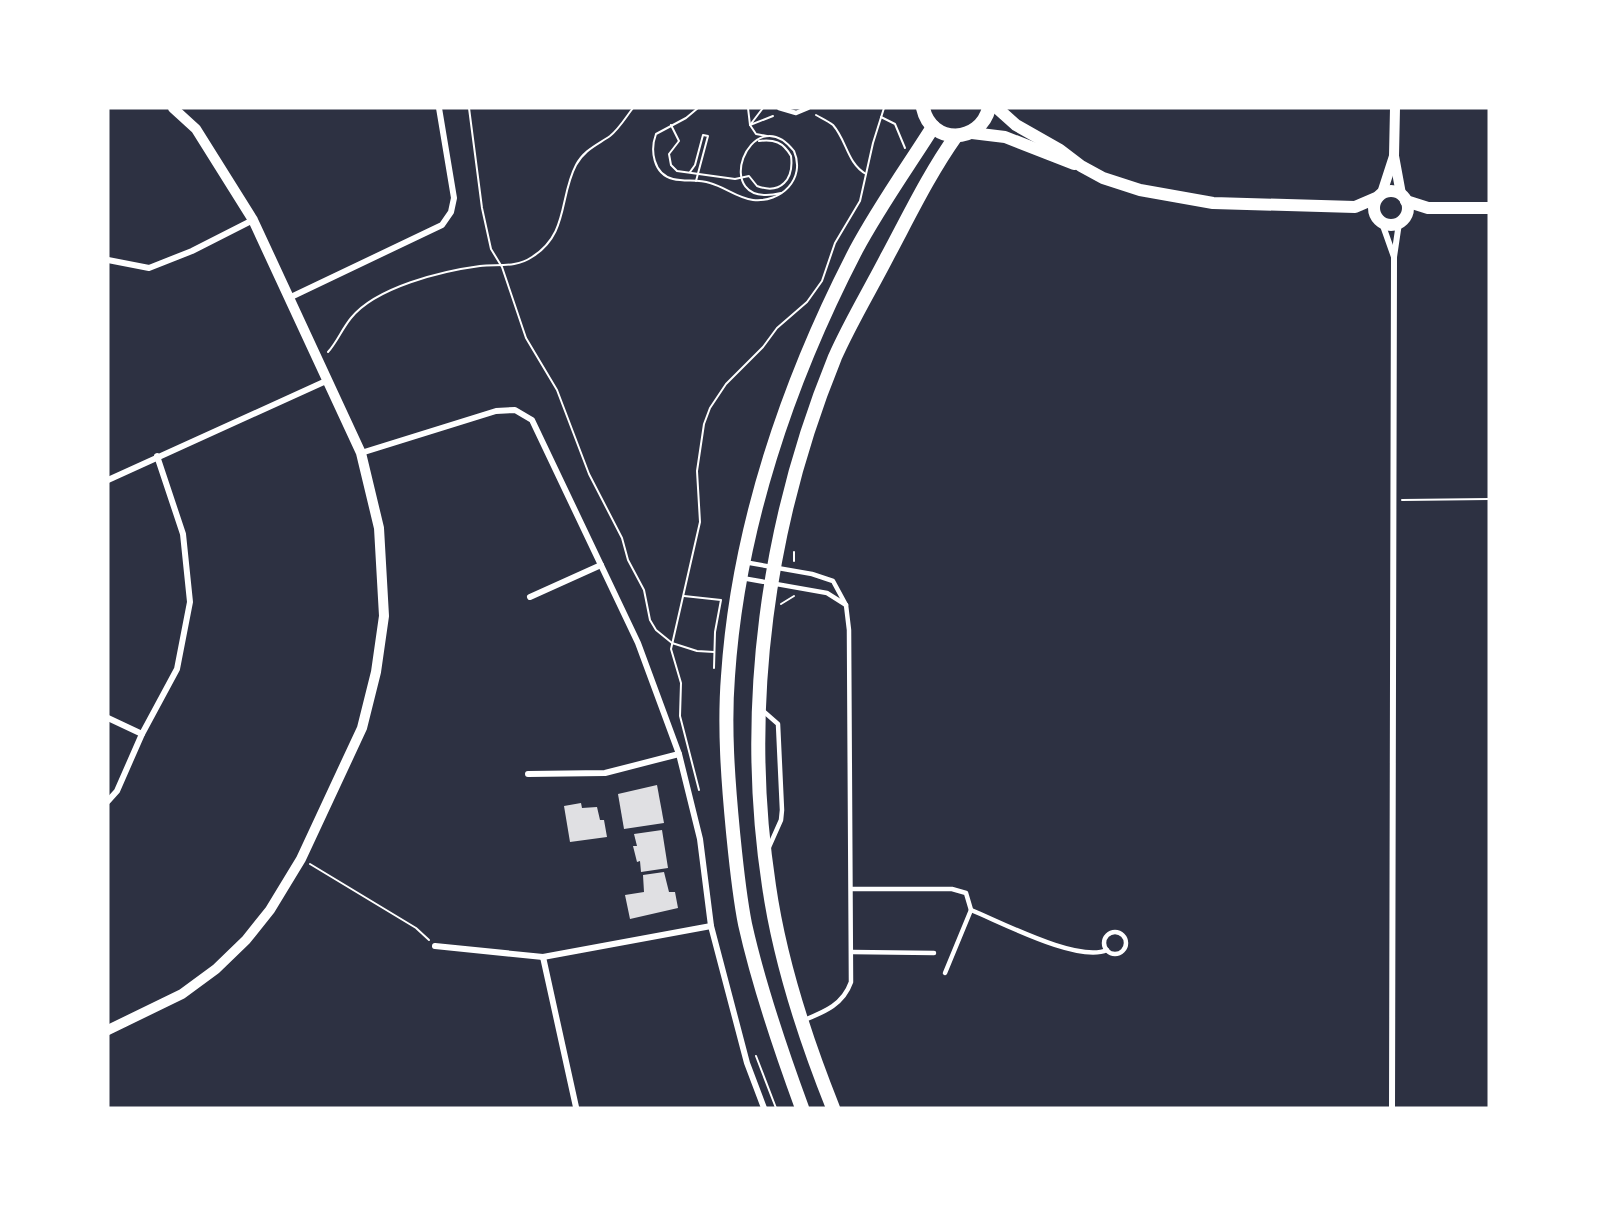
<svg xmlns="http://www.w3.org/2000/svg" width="1597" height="1216" viewBox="0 0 1597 1216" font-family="Mulish,sans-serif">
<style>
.building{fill:#e0e0e3}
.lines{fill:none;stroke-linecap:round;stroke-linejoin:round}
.path{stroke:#fff;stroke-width:2}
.service{stroke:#fff;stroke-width:4.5}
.minor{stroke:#fff;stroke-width:6}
.tertiary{stroke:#fff;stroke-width:10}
.secondary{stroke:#fff;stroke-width:12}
.primary{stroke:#fff;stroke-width:14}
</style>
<rect width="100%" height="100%" fill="#2d3142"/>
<g class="building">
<polygon points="657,785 664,823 624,829 618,794"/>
<polygon points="581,803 582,808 597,807 600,820 604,820 607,837 570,842 564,806"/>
<polygon points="662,830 668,868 641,872 640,861 637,862 633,846 637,846 634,834"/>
<polygon points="664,872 669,892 675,892 678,908 630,919 625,895 644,892 643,875"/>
</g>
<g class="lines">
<g class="path">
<polyline points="469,108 482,208 491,249 502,267 526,338 557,390 589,474 622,538 628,560 644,590 650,620 656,630 672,643 697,651 714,652"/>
<path d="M 698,108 L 686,118 L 656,134 C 650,150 653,174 673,179 C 685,182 698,179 710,183 C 725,187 737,198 753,200 C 781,203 806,179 794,151 C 751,96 706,211 781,193"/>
<polyline points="748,108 750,125 756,134 767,136"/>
<polyline points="763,108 750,125 773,116"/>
<path d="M 816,115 C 821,118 828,121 833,125 C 847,141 847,163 866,174"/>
<polyline points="881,117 895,124 905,148"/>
<path d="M 671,125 L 679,141 L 669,154 L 671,165 L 677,171 L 735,179 L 749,176 L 757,186 C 781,195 794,179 791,156 C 783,142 774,139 759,141"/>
<polyline points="690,172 695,165 703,135 708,136 696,181"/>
<path d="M 328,352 C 337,342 342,329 351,318 C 376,287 442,271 480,266 C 498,264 516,268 532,257 C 569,234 559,197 576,165 C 584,150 597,145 610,136 C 619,129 626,117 633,108"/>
<polyline points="1402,500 1489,499"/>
<polyline points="794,552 794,561"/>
<polyline points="684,596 721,600 715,632 714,668"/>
<polyline points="781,604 794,596"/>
<polyline points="699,790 680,716 681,683 671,649 700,522 697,471 704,424 710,408 726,384 763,347 777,328 807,302 822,281 835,243 860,201 873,143 884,108"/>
<polyline points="310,864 416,928 429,940"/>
<polyline points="756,1056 776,1108"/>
</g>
<g class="service">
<polyline points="779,108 796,113 808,108"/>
<path d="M 744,562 L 812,574 L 833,581 L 846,605 L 849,630 L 851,982 C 843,1005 824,1012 802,1021"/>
<polyline points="742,578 827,593 846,605"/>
<polyline points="762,710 778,724 782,810 781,820 769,847"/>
<polyline points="852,889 952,889 966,893 971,910 945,973"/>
<path d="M 971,910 C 1001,922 1078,963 1107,950"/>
<circle cx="1115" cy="943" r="11"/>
<polyline points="852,952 934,953"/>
</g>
<g class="minor">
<polyline points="1382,223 1394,257"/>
<polyline points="108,260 149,268 192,251 253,220"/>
<polyline points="291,297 442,225 451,212 454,198 439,108"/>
<polyline points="361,453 496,411 515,410 532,420 638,643 679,754 700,839 711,926 747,1063 764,1108"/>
<polyline points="108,480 326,381"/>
<polyline points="530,597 601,565"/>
<polyline points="108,718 142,734"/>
<polyline points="528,774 605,773 679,754"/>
<polyline points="108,801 117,791 142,734 177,669 190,602 183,534 157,456"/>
<polyline points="435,946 543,957 711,926"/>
<polyline points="543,957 576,1107"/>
<polyline points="1392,1108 1394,257 1399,223"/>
</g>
<g class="tertiary">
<polyline points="1395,108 1394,156 1401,194"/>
<polyline points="1382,193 1394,156"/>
<polyline points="108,1030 182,994 216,969 246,940 270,910 301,859 362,728 376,672 384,616 379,528 361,453 253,220 196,129 173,108"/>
</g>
<g class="secondary">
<polyline points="997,108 1016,125 1060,150 1081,166 1103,178 1140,190 1213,203 1355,207 1376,198"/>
<polyline points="972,133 1005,137 1074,164"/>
<circle cx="1391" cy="208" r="17"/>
<polyline points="1406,201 1428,208 1489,208"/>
</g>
<g class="primary">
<path d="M 923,108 C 931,145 980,144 989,108"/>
<path d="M 802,1108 C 780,1048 759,987 745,924 C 739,894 736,862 733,832 C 728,780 724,727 728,676 C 738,528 788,381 856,250 C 879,207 907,168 933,127"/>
<path d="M 833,1108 C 805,1038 780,962 769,886 C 742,709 767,523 835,357 C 850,323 870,290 887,257 C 909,216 929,174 956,136"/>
</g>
</g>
<rect width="1597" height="1216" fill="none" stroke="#ffffff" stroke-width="219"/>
</svg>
